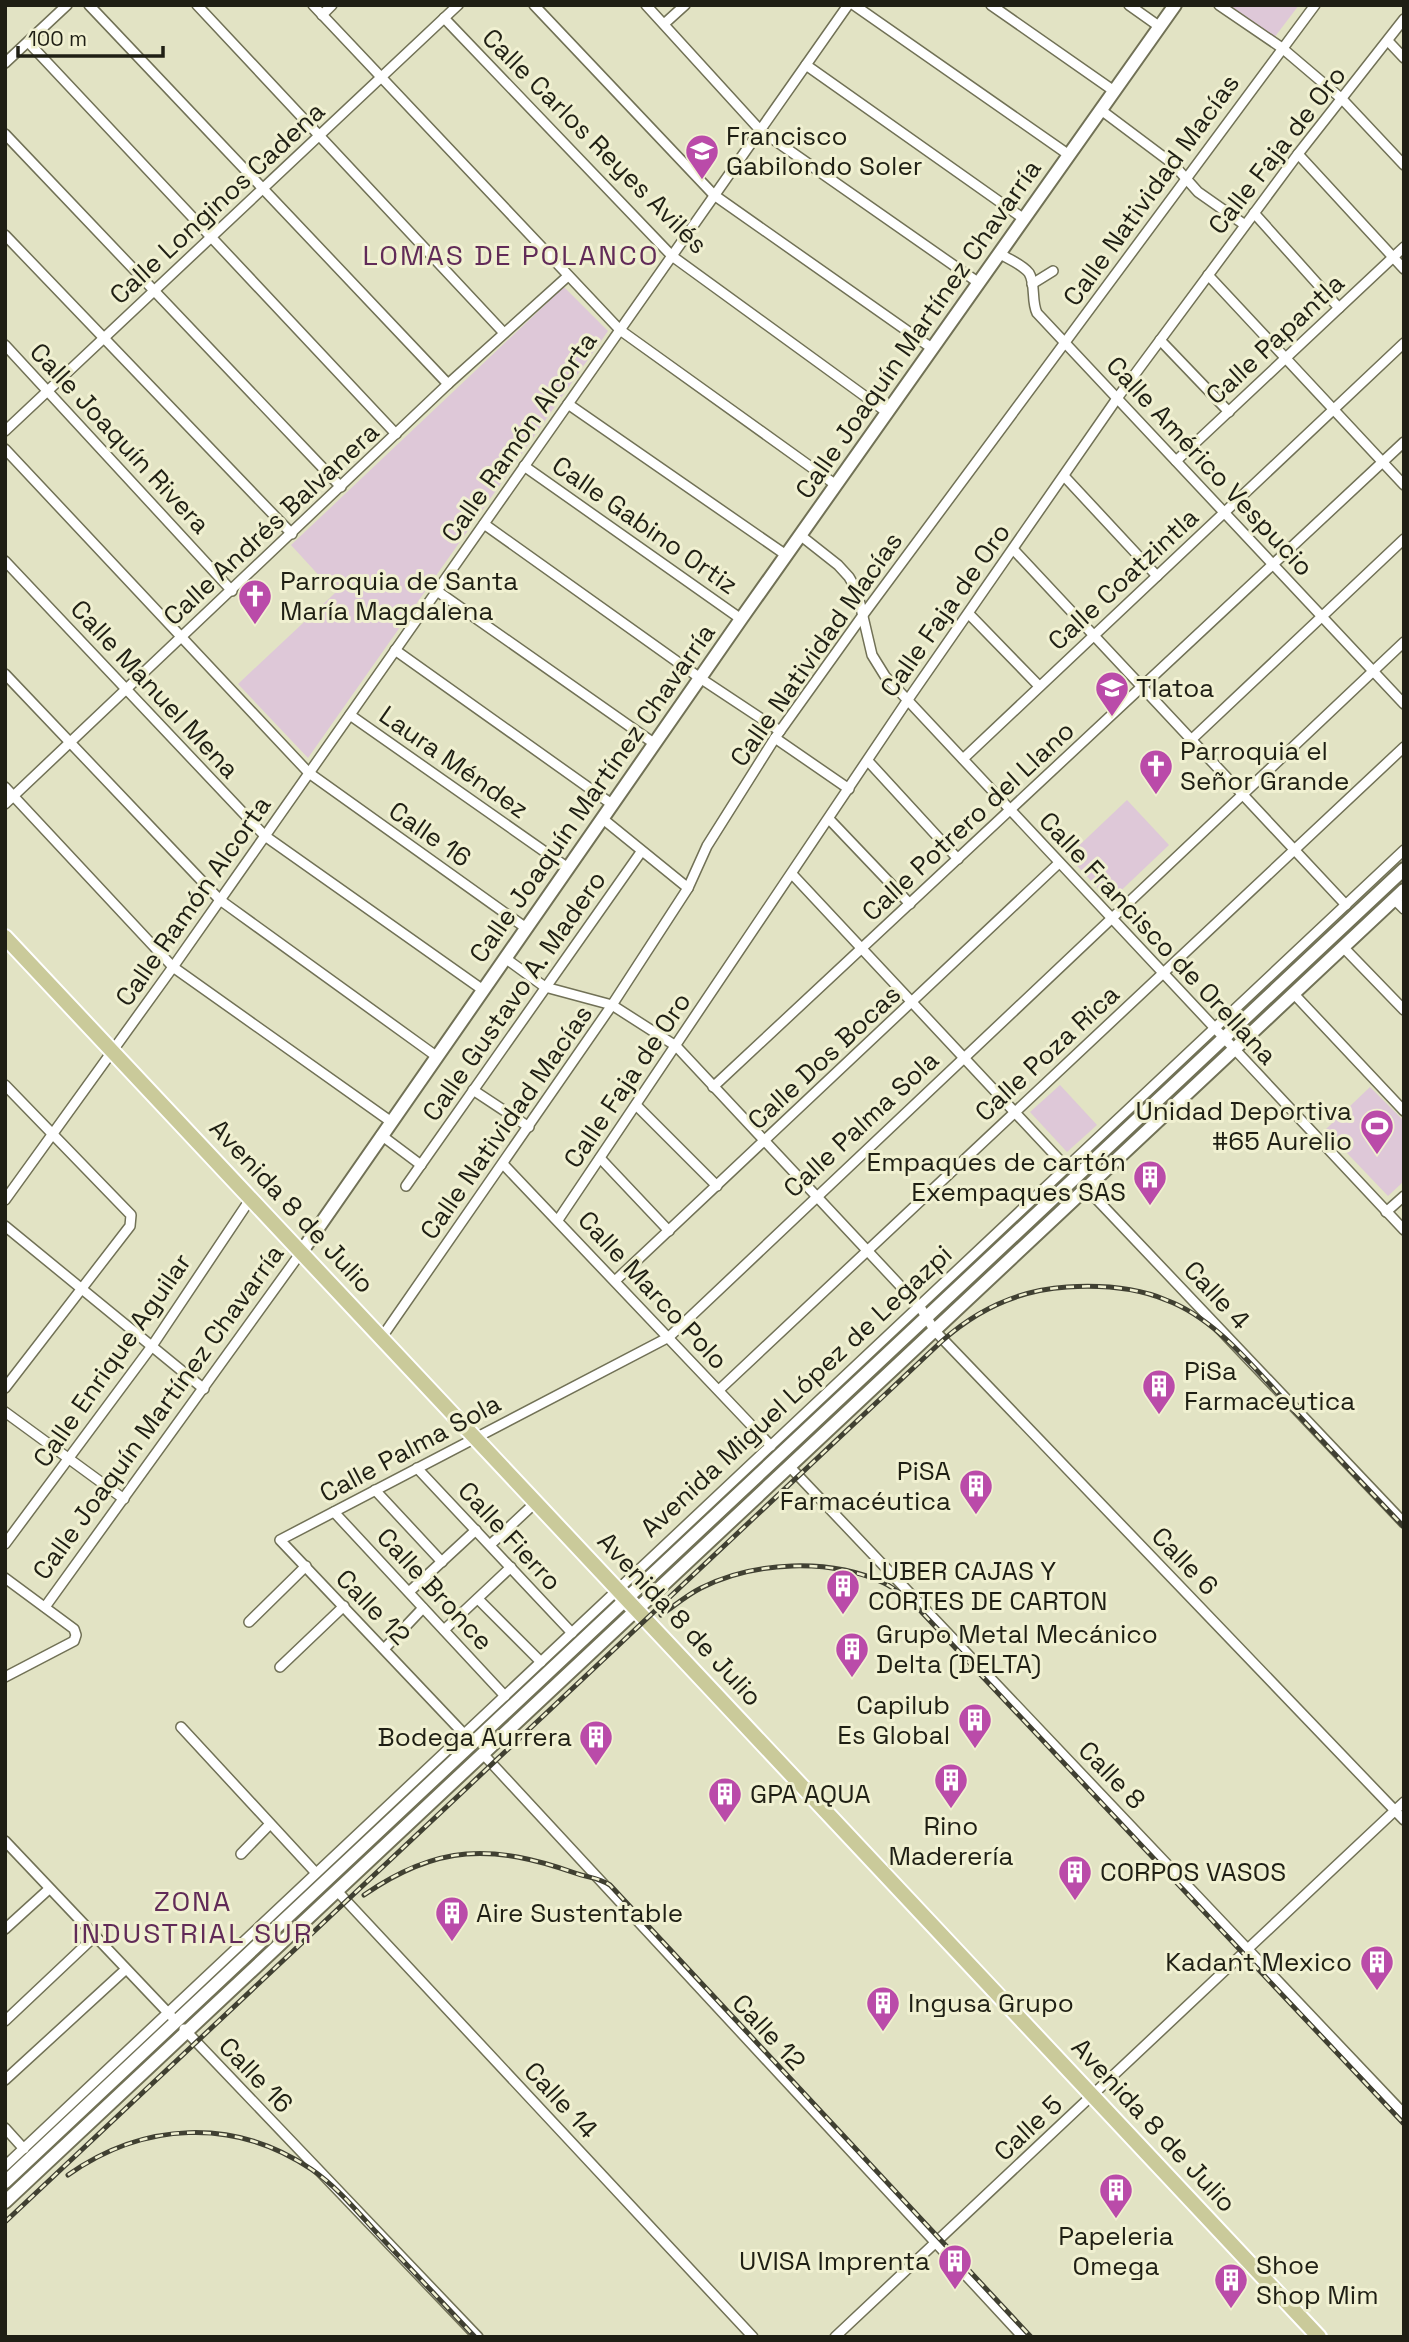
<svg xmlns="http://www.w3.org/2000/svg" width="1409" height="2342" viewBox="0 0 1409 2342" font-family="'Space Grotesk',sans-serif">
<style>
.green{fill:#dec8d8}
.lines{fill:none;stroke-linecap:round;stroke-linejoin:round}
.street-casing{stroke:#717156;stroke-width:12}
.secondary-casing{stroke:#717156;stroke-width:16}
.primary-casing{stroke:#fff;stroke-width:18}
.street{stroke:#fff;stroke-width:9}
.secondary{stroke:#fff;stroke-width:12}
.primary{stroke:#caca9a;stroke-width:14}
.rail-casing{stroke:#404032;stroke-width:5}
.rail{stroke:#f0f0d1;stroke-width:2.5;stroke-dasharray:8;stroke-linecap:butt}
.labels{text-anchor:middle;stroke-width:6;stroke-linejoin:round;paint-order:stroke}
.poi-label{font-size:26px;fill:#1f1f14;stroke:#f0f0d1;text-anchor:start}
.street-label{font-size:26px;fill:#1f1f14;stroke:#f0f0d1}
.neighbourhood-label{font-size:28px;letter-spacing:2px;fill:#612b58;stroke:#f0f0d1}
</style>
<rect width="100%" height="100%" fill="#e2e3c4"/>
<g class="green">
<polygon points="1228,5 1299,5 1274,38"/>
<polygon points="564,287 608,331 308,758 238,684 335,593 291,545"/>
<polygon points="1127,800 1169,845 1110,901 1068,856"/>
<polygon points="1060,1085 1097,1125 1067,1152 1030,1112"/>
<polygon points="1370,1087 1404,1121 1404,1181 1388,1196 1325,1130"/>
</g>
<g class="lines">
<g class="street-casing">
<g id="street">
<polyline points="89,5 448,384"/>
<polyline points="197,5 504,333"/>
<polyline points="313,5 620,330 836,485"/>
<polyline points="534,5 714,195 933,349"/>
<polyline points="646,5 760,130 979,283"/>
<polyline points="854,5 1069,155"/>
<polyline points="991,5 1114,91"/>
<polyline points="1129,5 1160,27"/>
<polyline points="1219,5 1282,48 1342,99 1404,165"/>
<polyline points="322,15 332,5"/>
<polyline points="444,18 672,256 888,413"/>
<polyline points="664,24 685,5"/>
<polyline points="1388,41 1404,58"/>
<polyline points="28,42 396,434"/>
<polyline points="5,63 67,5"/>
<polyline points="806,65 1024,219"/>
<polyline points="1101,110 1173,164 1198,192 1245,225"/>
<polyline points="5,134 341,487"/>
<polyline points="1298,154 1404,269"/>
<polyline points="1254,213 1339,308"/>
<polyline points="5,235 292,534"/>
<path d="M 1000,254 C 1009,259 1023,265 1029,273 C 1036,284 1031,301 1037,313 L 1404,704"/>
<polyline points="1208,275 1404,485"/>
<polyline points="1032,284 1053,271"/>
<polyline points="1160,340 1229,412"/>
<polyline points="5,345 232,591"/>
<polyline points="568,404 786,555"/>
<polyline points="5,431 458,5"/>
<polyline points="5,449 309,773 526,928"/>
<polyline points="1176,461 1404,247"/>
<polyline points="524,466 741,619"/>
<polyline points="1064,476 1157,576"/>
<polyline points="484,524 700,678 780,731"/>
<polyline points="800,535 838,565 849,577 857,591 872,655 885,676 1404,1230"/>
<polyline points="1013,549 1346,905"/>
<polyline points="5,561 265,836 483,990"/>
<polyline points="437,591 655,744"/>
<polyline points="969,614 1039,686"/>
<polyline points="395,650 613,805"/>
<polyline points="5,674 220,900 436,1056"/>
<polyline points="350,715 568,868"/>
<polyline points="775,738 849,789"/>
<polyline points="1191,740 1404,539"/>
<polyline points="963,759 1404,343"/>
<polyline points="868,761 958,859"/>
<polyline points="5,787 173,967 390,1121"/>
<polyline points="5,804 448,384 568,276"/>
<polyline points="603,819 688,888"/>
<polyline points="829,819 910,904"/>
<polyline points="792,874 1067,1168"/>
<polyline points="1394,899 1404,909"/>
<polyline points="1343,947 1404,1010"/>
<polyline points="505,958 545,987 612,1005 676,1046 920,1307 935,1331 1404,1820"/>
<polyline points="1293,993 1404,1111"/>
<polyline points="5,1085 131,1215 130,1226 5,1388"/>
<polyline points="713,1087 1404,442"/>
<polyline points="473,1090 529,1127"/>
<polyline points="636,1105 717,1186"/>
<polyline points="381,1135 421,1165"/>
<polyline points="600,1158 669,1231"/>
<polyline points="503,1164 771,1446"/>
<polyline points="406,1186 641,852"/>
<polyline points="1086,1188 1404,1523"/>
<polyline points="5,1200 173,967 848,5"/>
<polyline points="1386,1212 1404,1196"/>
<polyline points="558,1220 907,701 1118,397 1298,154 1404,19"/>
<polyline points="5,1226 204,1389"/>
<polyline points="616,1280 1059,863"/>
<polyline points="382,1337 612,1005 688,888 707,846 775,738 863,615 1315,5"/>
<polyline points="719,1390 1404,747"/>
<polyline points="5,1412 124,1499"/>
<polyline points="790,1467 1404,2114"/>
<polyline points="417,1468 572,1633"/>
<polyline points="375,1490 442,1562"/>
<polyline points="334,1512 505,1696"/>
<polyline points="5,1544 152,1346 251,1198"/>
<polyline points="490,1545 536,1502"/>
<polyline points="5,1578 74,1629 76,1635 74,1641 5,1677"/>
<polyline points="409,1592 476,1530"/>
<polyline points="478,1599 541,1662"/>
<polyline points="45,1607 302,1251"/>
<polyline points="249,1622 306,1566"/>
<polyline points="444,1630 511,1567"/>
<polyline points="385,1648 423,1608"/>
<polyline points="280,1667 344,1606"/>
<polyline points="181,1727 316,1873"/>
<polyline points="464,1734 280,1540 669,1337 1404,642"/>
<polyline points="484,1755 1023,2337"/>
<polyline points="5,1841 172,2017"/>
<polyline points="241,1854 270,1824"/>
<polyline points="338,1892 753,2337"/>
<polyline points="5,1929 49,1889"/>
<polyline points="5,2021 94,1937"/>
<polyline points="184,2029 478,2337"/>
<polyline points="5,2080 125,1970"/>
<polyline points="5,2128 24,2149"/>
<polyline points="5,2166 1404,850"/>
<polyline points="835,2337 1404,1802"/>
</g>
</g>
<g class="secondary-casing">
<g id="secondary">
<polyline points="302,1251 741,619 1175,5"/>
<polyline points="5,2182 1404,869"/>
<polyline points="5,2202 1404,890"/>
</g>
</g>
<g class="primary-casing">
<polyline id="primary" points="5,937 1319,2337"/>
</g>
<use href="#street" class="street"/>
<use href="#secondary" class="secondary"/>
<use href="#primary" class="primary"/>
<g class="rail-casing">
<g id="rail">
<path d="M 661,1615 C 674,1606 687,1595 701,1588 C 754,1561 830,1558 884,1583 C 895,1588 905,1598 915,1605 L 1404,2124"/>
<path d="M 364,1895 C 438,1844 492,1844 575,1873 C 589,1878 597,1877 610,1885 L 1031,2337"/>
<path d="M 68,2175 C 143,2122 234,2117 311,2169 C 336,2186 356,2210 376,2232 C 409,2267 442,2302 475,2337"/>
<path d="M 5,2222 L 942,1341 C 978,1309 1019,1290 1067,1287 C 1100,1285 1135,1287 1166,1300 C 1215,1318 1252,1366 1287,1403 C 1326,1445 1365,1486 1404,1527"/>
</g>
</g>
<use href="#rail" class="rail"/>
</g>
<defs>
<g id="school-pin" transform="scale(1.75)"><path d="M0 17L-7.5 6A9.5 9.5 0 1 1 7.5 6Z" fill="#ba4ba9" stroke="#f0f0d1"/><path d="M0-5L7-2L0 1L-7-2ZM-4 1L0 2.5L4 1V4Q0 6-4 4Z" fill="#fff"/></g>
<g id="church-pin" transform="scale(1.75)"><path d="M0 17L-7.5 6A9.5 9.5 0 1 1 7.5 6Z" fill="#ba4ba9" stroke="#f0f0d1"/><path d="M-1.2-6h2.4v3.5h3.3v2.4h-3.3V6h-2.4V-.1h-3.3v-2.4h3.3Z" fill="#fff"/></g>
<g id="stadium-pin" transform="scale(1.75)"><path d="M0 17L-7.5 6A9.5 9.5 0 1 1 7.5 6Z" fill="#ba4ba9" stroke="#f0f0d1"/><path d="M0-5a6.5 5 0 1 0 0 10a6.5 5 0 1 0 0-10ZM-3.5-1.8h7v3.6h-7Z" fill="#fff"/></g>
<g id="building-pin" transform="scale(1.75)"><path d="M0 17L-7.5 6A9.5 9.5 0 1 1 7.5 6Z" fill="#ba4ba9" stroke="#f0f0d1"/><path d="M-4-6H4V6H1V3H-1V6H-4ZM-2.5-4.3h1.7v1.8h-1.7ZM.8-4.3h1.7v1.8H.8ZM-2.5-1h1.7V.8h-1.7ZM.8-1h1.7V.8H.8Z" fill="#fff"/></g>
</defs>
<g fill-rule="evenodd">
<use href="#school-pin" x="702" y="151"/>
<use href="#church-pin" x="255" y="596"/>
<use href="#school-pin" x="1112" y="688"/>
<use href="#church-pin" x="1156" y="766"/>
<use href="#stadium-pin" x="1377" y="1126"/>
<use href="#building-pin" x="1150" y="1177"/>
<use href="#building-pin" x="1159" y="1386"/>
<use href="#building-pin" x="976" y="1486"/>
<use href="#building-pin" x="843" y="1586"/>
<use href="#building-pin" x="852" y="1649"/>
<use href="#building-pin" x="975" y="1720"/>
<use href="#building-pin" x="596" y="1737"/>
<use href="#building-pin" x="951" y="1780"/>
<use href="#building-pin" x="725" y="1794"/>
<use href="#building-pin" x="1075" y="1872"/>
<use href="#building-pin" x="452" y="1913"/>
<use href="#building-pin" x="1377" y="1962"/>
<use href="#building-pin" x="883" y="2003"/>
<use href="#building-pin" x="1116" y="2190"/>
<use href="#building-pin" x="955" y="2261"/>
<use href="#building-pin" x="1231" y="2280"/>
</g>
<g class="labels">
<g class="poi-label">
<text x="726" y="145">Francisco<tspan x="726" dy="30">Gabilondo Soler</tspan></text>
<text x="280" y="590">Parroquia de Santa<tspan x="280" dy="30">María Magdalena</tspan></text>
<text x="1136" y="697">Tlatoa</text>
<text x="1180" y="760">Parroquia el<tspan x="1180" dy="30">Señor Grande</tspan></text>
<text x="1352" y="1120" text-anchor="end">Unidad Deportiva<tspan x="1352" dy="30">#65 Aurelio</tspan></text>
<text x="1126" y="1171" text-anchor="end">Empaques de cartón<tspan x="1126" dy="30">Exempaques SAS</tspan></text>
<text x="1184" y="1380">PiSa<tspan x="1184" dy="30">Farmaceutica</tspan></text>
<text x="951" y="1480" text-anchor="end">PiSA<tspan x="951" dy="30">Farmacéutica</tspan></text>
<text x="868" y="1580">LUBER CAJAS Y<tspan x="868" dy="30">CORTES DE CARTON</tspan></text>
<text x="876" y="1643">Grupo Metal Mecánico<tspan x="876" dy="30">Delta (DELTA)</tspan></text>
<text x="950" y="1714" text-anchor="end">Capilub<tspan x="950" dy="30">Es Global</tspan></text>
<text x="572" y="1746" text-anchor="end">Bodega Aurrera</text>
<text x="750" y="1803">GPA AQUA</text>
<text x="951" y="1835" text-anchor="middle">Rino<tspan x="951" dy="30">Maderería</tspan></text>
<text x="1100" y="1881">CORPOS VASOS</text>
<text x="476" y="1922">Aire Sustentable</text>
<text x="1352" y="1971" text-anchor="end">Kadant Mexico</text>
<text x="908" y="2012">Ingusa Grupo</text>
<text x="1116" y="2245" text-anchor="middle">Papeleria<tspan x="1116" dy="30">Omega</tspan></text>
<text x="930" y="2270" text-anchor="end">UVISA Imprenta</text>
<text x="1256" y="2274">Shoe<tspan x="1256" dy="30">Shop Mim</tspan></text>
</g>
<g class="street-label">
<text transform="translate(595 141) rotate(45)" y="9">Calle Carlos Reyes Avilés</text>
<text transform="translate(1277 150) rotate(-52)" y="9">Calle Faja de Oro</text>
<text transform="translate(1151 190) rotate(-54)" y="9">Calle Natividad Macías</text>
<text transform="translate(217 203) rotate(-43)" y="9">Calle Longinos Cadena</text>
<text transform="translate(918 329) rotate(-55)" y="9">Calle Joaquín Martínez Chavarría</text>
<text transform="translate(1275 339) rotate(-43)" y="9">Calle Papantla</text>
<text transform="translate(519 437) rotate(-55)" y="9">Calle Ramón Alcorta</text>
<text transform="translate(120 438) rotate(47)" y="9">Calle Joaquín Rivera</text>
<text transform="translate(1210 466) rotate(47)" y="9">Calle Américo Vespucio</text>
<text transform="translate(271 524) rotate(-43)" y="9">Calle Andrés Balvanera</text>
<text transform="translate(645 525) rotate(35)" y="9">Calle Gabino Ortiz</text>
<text transform="translate(1123 579) rotate(-43)" y="9">Calle Coatzintla</text>
<text transform="translate(945 610) rotate(-55)" y="9">Calle Faja de Oro</text>
<text transform="translate(816 649) rotate(-55)" y="9">Calle Natividad Macías</text>
<text transform="translate(155 689) rotate(47)" y="9">Calle Manuel Mena</text>
<text transform="translate(454 762) rotate(35)" y="9">Laura Méndez</text>
<text transform="translate(592 793) rotate(-55)" y="9">Calle Joaquín Martínez Chavarría</text>
<text transform="translate(968 821) rotate(-43)" y="9">Calle Potrero del Llano</text>
<text transform="translate(430 834) rotate(35)" y="9">Calle 16</text>
<text transform="translate(193 901) rotate(-55)" y="9">Calle Ramón Alcorta</text>
<text transform="translate(1158 938) rotate(47)" y="9">Calle Francisco de Orellana</text>
<text transform="translate(514 996) rotate(-55)" y="9">Calle Gustavo A. Madero</text>
<text transform="translate(1047 1053) rotate(-43)" y="9">Calle Poza Rica</text>
<text transform="translate(824 1057) rotate(-43)" y="9">Calle Dos Bocas</text>
<text transform="translate(627 1080) rotate(-56)" y="9">Calle Faja de Oro</text>
<text transform="translate(506 1122) rotate(-55)" y="9">Calle Natividad Macías</text>
<text transform="translate(861 1124) rotate(-43)" y="9">Calle Palma Sola</text>
<text transform="translate(292 1206) rotate(47)" y="9">Avenida 8 de Julio</text>
<text transform="translate(653 1290) rotate(47)" y="9">Calle Marco Polo</text>
<text transform="translate(1217 1295) rotate(47)" y="9">Calle 4</text>
<text transform="translate(112 1360) rotate(-55)" y="9">Calle Enrique Aguilar</text>
<text transform="translate(796 1391) rotate(-43)" y="9">Avenida Miguel López de Legazpi</text>
<text transform="translate(158 1412) rotate(-54)" y="9">Calle Joaquín Martínez Chavarría</text>
<text transform="translate(410 1448) rotate(-28)" y="9">Calle Palma Sola</text>
<text transform="translate(510 1536) rotate(47)" y="9">Calle Fierro</text>
<text transform="translate(1185 1561) rotate(46)" y="9">Calle 6</text>
<text transform="translate(435 1589) rotate(47)" y="9">Calle Bronce</text>
<text transform="translate(373 1607) rotate(46)" y="9">Calle 12</text>
<text transform="translate(680 1619) rotate(47)" y="9">Avenida 8 de Julio</text>
<text transform="translate(1112 1775) rotate(46)" y="9">Calle 8</text>
<text transform="translate(769 2032) rotate(47)" y="9">Calle 12</text>
<text transform="translate(256 2075) rotate(46)" y="9">Calle 16</text>
<text transform="translate(561 2100) rotate(47)" y="9">Calle 14</text>
<text transform="translate(1154 2125) rotate(47)" y="9">Avenida 8 de Julio</text>
<text transform="translate(1028 2128) rotate(-43)" y="9">Calle 5</text>
</g>
<g class="neighbourhood-label">
<text x="511" y="265">LOMAS DE POLANCO</text>
<text x="193" y="1911">ZONA<tspan x="193" dy="32">INDUSTRIAL SUR</tspan></text>
</g>
</g>
<rect width="1409" height="2342" fill="none" stroke="#1f1f14" stroke-width="14"/>
<path d="M18 46v10h145v-10" fill="none" stroke="#1f1f14" stroke-width="3.5"/>
<text x="28" y="46" font-size="21" fill="#1f1f14" stroke="#f0f0d1" stroke-width="5" paint-order="stroke">100 m</text>
</svg>
